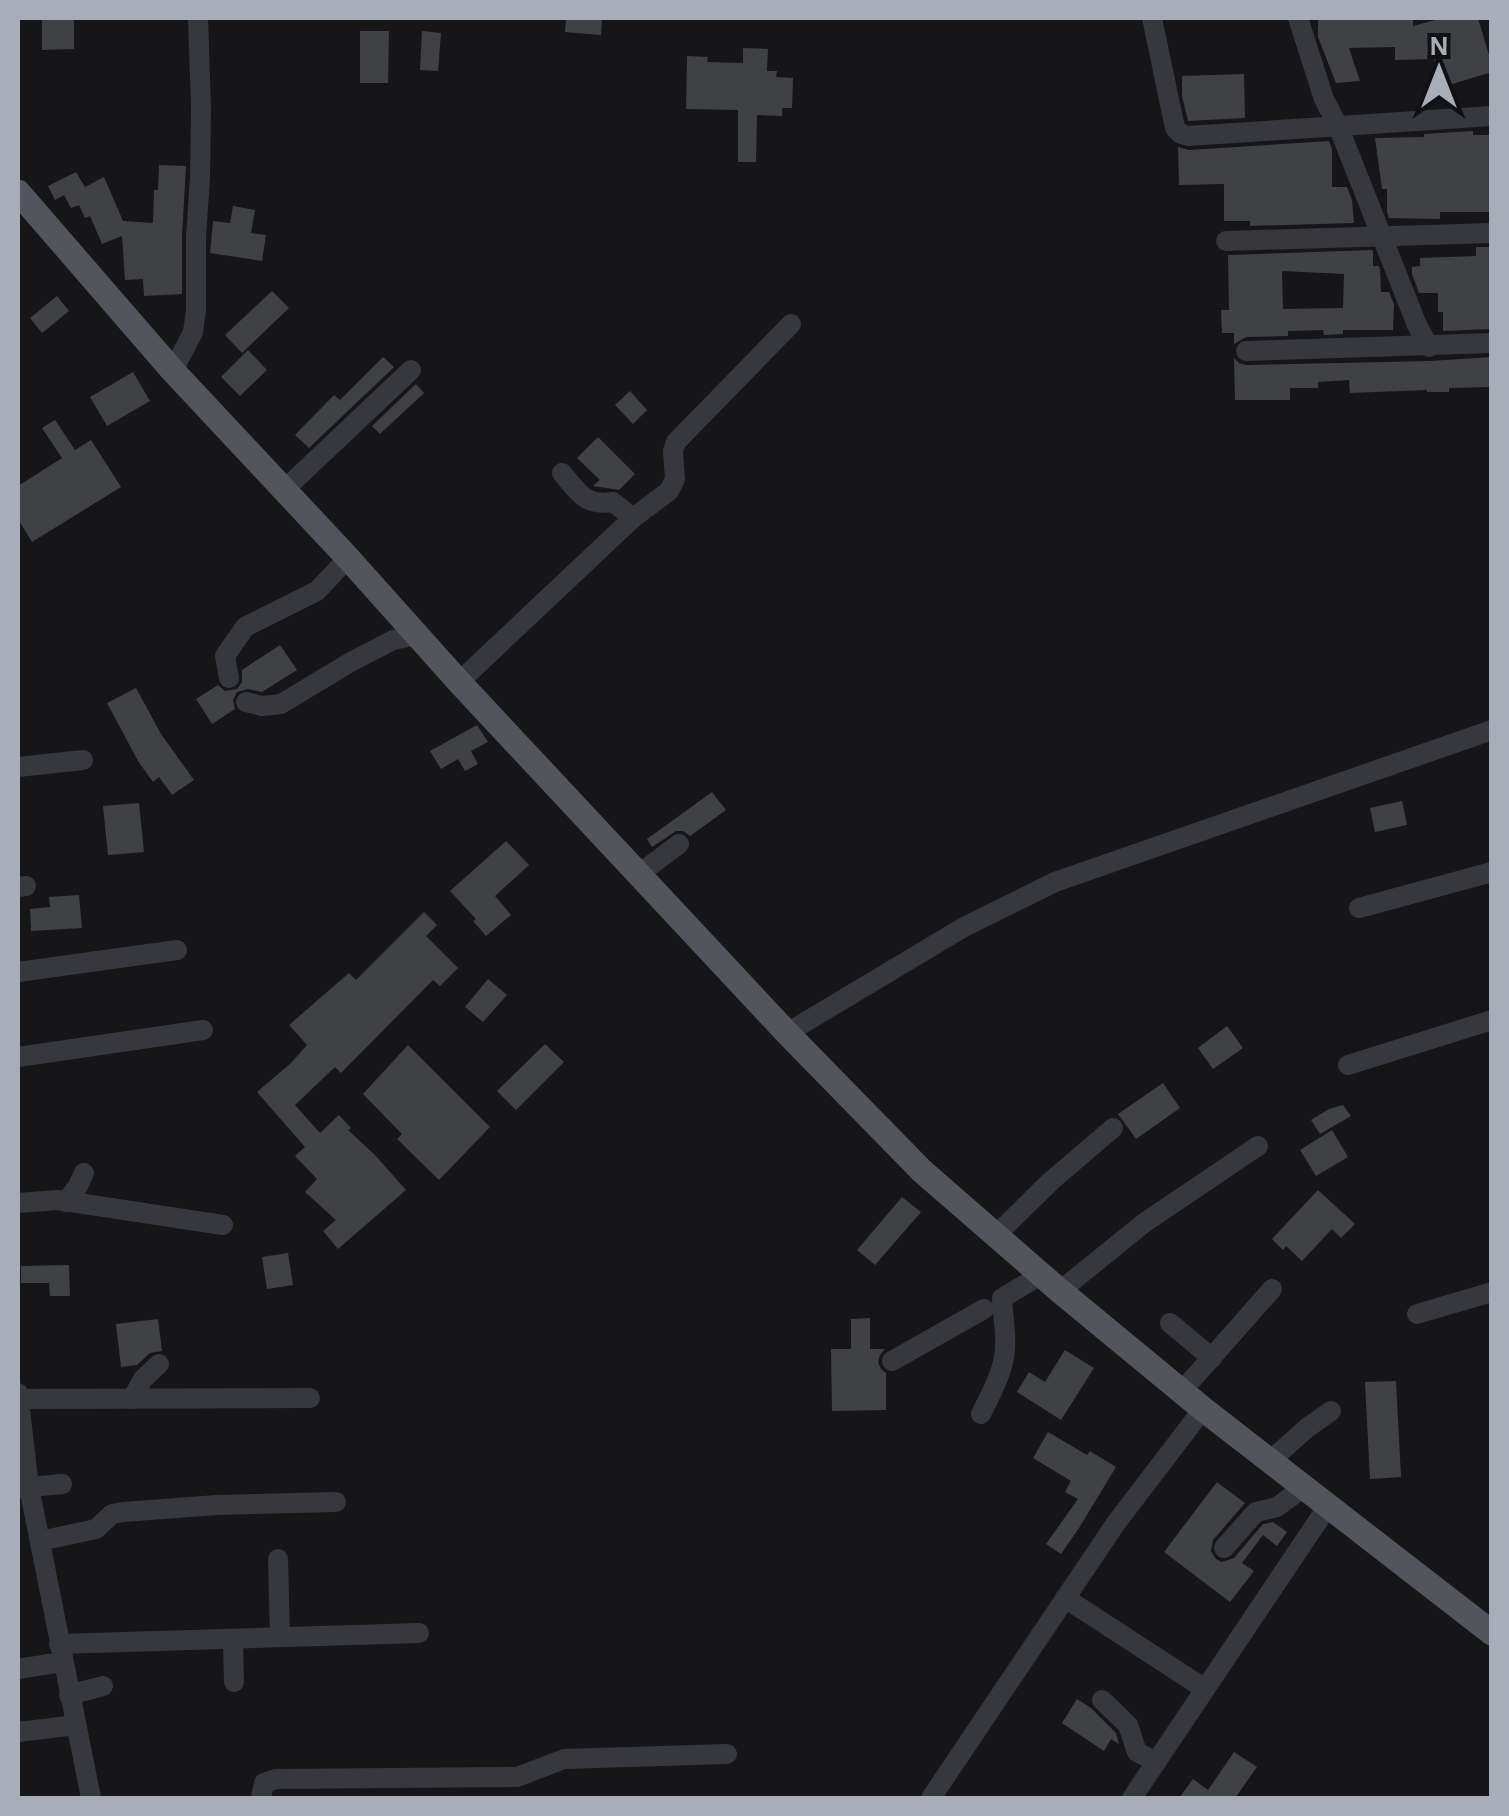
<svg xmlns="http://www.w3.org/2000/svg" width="1509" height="1816" viewBox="0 0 1509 1816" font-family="'Alegreya Sans',sans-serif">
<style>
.building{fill:#404145;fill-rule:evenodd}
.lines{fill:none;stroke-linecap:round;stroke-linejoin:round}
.minor{stroke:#37383d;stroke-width:20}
.major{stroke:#53555c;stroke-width:25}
</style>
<rect width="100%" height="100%" fill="#161618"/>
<g class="building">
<polygon points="42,18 74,18 74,49 42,50"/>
<polygon points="566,18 602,18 601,35 565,32"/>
<polygon points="1318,18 1413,18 1413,26 1443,18 1478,18 1492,65 1492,72 1442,87 1434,59 1395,60 1395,47 1349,48 1360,81 1336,83 1318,37"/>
<polygon points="360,31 389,31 388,83 360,83"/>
<polygon points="422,31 441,33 438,71 420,70"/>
<polygon points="743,48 768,49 767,71 777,71 776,77 793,78 792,108 782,108 782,116 757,115 756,162 738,162 738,110 686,109 687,56 708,57 707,62 743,63"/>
<polygon points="1244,74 1245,118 1188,121 1182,96 1182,76"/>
<polygon points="1473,131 1473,135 1492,135 1492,212 1440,212 1440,219 1389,218 1387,212 1387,189 1382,189 1375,138 1424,137 1424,134"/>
<polygon points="1329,141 1332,149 1332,187 1347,187 1352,200 1354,223 1250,226 1250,221 1224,221 1224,184 1179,185 1178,147 1189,150"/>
<polygon points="159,165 186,166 182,236 182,294 144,296 143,279 125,280 122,236 102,244 90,216 85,218 79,205 71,208 64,195 55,200 48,186 76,172 85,187 104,177 123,221 153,223 154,190 158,190"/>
<polygon points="233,206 255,210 251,233 266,235 262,261 210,253 213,221 230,223"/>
<polygon points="1476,247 1492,247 1492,329 1443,331 1443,312 1438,312 1438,293 1419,293 1412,274 1412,267 1420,266 1420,258 1476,256"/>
<path d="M 1373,250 L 1373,266 L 1379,266 L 1380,270 L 1381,292 L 1389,292 L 1394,304 L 1393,330 L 1343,330 L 1343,334 L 1324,335 L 1323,330 L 1288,331 L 1288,336 L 1246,337 L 1234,344 L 1234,333 L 1222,333 L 1221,310 L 1229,310 L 1228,255 ZM 1282,271 L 1344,274 L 1343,308 L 1283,309 Z"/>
<polygon points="272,291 289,308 242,353 225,335"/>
<polygon points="57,296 69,311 42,333 30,318"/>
<polygon points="248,350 267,370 240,396 221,377"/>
<polygon points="383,357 394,367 309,448 295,435 334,395 340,400"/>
<polygon points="1492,357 1492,387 1449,388 1449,392 1427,392 1427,390 1350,393 1349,380 1318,382 1318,388 1290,388 1290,400 1235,400 1234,358 1239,363 1246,365 1430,361"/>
<polygon points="133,372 150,401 107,426 90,397"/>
<polygon points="416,384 424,393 380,434 372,426"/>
<polygon points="630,391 647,410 633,424 615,405"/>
<polygon points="55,420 75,450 91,440 121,487 32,542 18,519 18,486 62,458 42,428"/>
<polygon points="598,437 635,474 619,490 593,486 600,480 577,458"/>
<polygon points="280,645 297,670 262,692 248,689 237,692 233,700 235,709 212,724 196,699 218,685 225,691 237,689 242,682 242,670"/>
<polygon points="136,688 161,734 194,780 172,795 159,777 153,782 138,761 107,703"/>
<polygon points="477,725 488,742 471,751 478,764 465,771 458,759 441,769 430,751"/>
<polygon points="712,792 726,810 690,836 683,831 676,831 652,847 647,839"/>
<polygon points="1402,801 1407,825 1375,832 1370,808"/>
<polygon points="139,803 144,852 108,855 103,806"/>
<polygon points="506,841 529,865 495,896 511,915 486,936 473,921 476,919 450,891"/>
<polygon points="79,895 82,928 31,931 30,909 50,907 49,897"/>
<polygon points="424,912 437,925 426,936 458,968 440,986 433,980 341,1073 335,1067 295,1105 320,1133 339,1115 351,1128 348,1130 375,1155 406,1190 338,1249 323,1231 336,1220 305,1192 317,1179 295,1156 305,1147 257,1092 291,1063 307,1045 289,1025 349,973 356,980"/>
<polygon points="488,979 507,995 483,1022 465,1007"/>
<polygon points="1227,1026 1243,1048 1213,1069 1198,1048"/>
<polygon points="545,1044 564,1062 516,1110 497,1091"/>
<polygon points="408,1045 490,1127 439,1180 397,1139 402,1134 363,1094"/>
<polygon points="1163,1083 1180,1108 1136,1139 1118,1114"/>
<polygon points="1343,1105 1351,1116 1320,1134 1311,1120 1329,1109"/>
<polygon points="1332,1130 1348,1157 1316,1176 1300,1150"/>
<polygon points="1318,1190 1355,1224 1341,1238 1332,1229 1302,1261 1286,1246 1283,1250 1272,1239"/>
<polygon points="902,1197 921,1212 875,1265 857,1250"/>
<polygon points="288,1253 293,1285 267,1289 262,1257"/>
<polygon points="69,1265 70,1296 50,1296 49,1283 21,1283 21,1266"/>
<polygon points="870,1318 870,1349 885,1349 880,1355 878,1362 881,1369 886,1373 886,1410 832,1411 831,1349 851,1349 851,1319"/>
<polygon points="158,1319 162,1351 150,1353 137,1365 121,1367 116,1324"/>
<polygon points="1065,1350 1094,1368 1061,1420 1017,1392 1029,1372 1045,1382"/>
<polygon points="1396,1381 1401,1477 1370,1479 1365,1382"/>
<polygon points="1048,1432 1087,1455 1090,1451 1116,1467 1079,1528 1061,1554 1046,1544 1078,1499 1065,1492 1071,1481 1033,1458"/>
<polygon points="1217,1482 1245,1503 1213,1540 1211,1551 1216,1559 1222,1562 1234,1558 1263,1524 1273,1522 1287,1532 1277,1546 1263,1535 1242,1563 1254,1571 1230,1602 1164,1552"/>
<polygon points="1077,1699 1091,1708 1116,1733 1119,1744 1111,1739 1104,1751 1062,1723"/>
<polygon points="1234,1752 1257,1767 1235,1798 1179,1798 1193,1779 1208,1790"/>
</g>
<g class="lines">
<g class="minor">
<polyline points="1152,18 1175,128 1181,134 1188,136 1492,116"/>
<polyline points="1298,18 1324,99 1338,126 1417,325 1429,347"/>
<polyline points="1226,241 1492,233"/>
<polyline points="1246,351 1492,343"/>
<polyline points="173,371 193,332 196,311 196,237 200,178 201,107 198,18"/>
<path d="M 562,473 C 579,493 585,506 613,502 L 633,518"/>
<polyline points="284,490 411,370"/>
<polyline points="229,678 225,656 245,627 317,591 348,558"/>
<polyline points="459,682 633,518 669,491 675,479 673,451 676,442 791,324"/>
<polyline points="246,702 262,706 281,704 349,663 393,640 417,635"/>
<polyline points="18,767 83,760"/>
<polyline points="639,874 679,844"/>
<polyline points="18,887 26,886"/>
<polyline points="1359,908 1492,872"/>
<polyline points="18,972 177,950"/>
<polyline points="787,1033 964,927 1055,882 1492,730"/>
<polyline points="18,1057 203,1030"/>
<polyline points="1348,1065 1492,1020"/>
<polyline points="66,1202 78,1186 84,1173"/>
<polyline points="18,1203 58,1200 223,1225"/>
<polyline points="996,1235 1051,1181 1113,1128"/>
<polyline points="1060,1291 1144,1223 1258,1146"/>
<polyline points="1417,1314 1492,1292"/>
<polyline points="1170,1323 1212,1358"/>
<polyline points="892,1361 984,1309"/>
<polyline points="1182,1391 1272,1289"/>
<polyline points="18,1393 29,1487 91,1798"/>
<polyline points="18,1399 310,1398"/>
<polyline points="132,1399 143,1379 159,1364"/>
<path d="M 981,1414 C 989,1397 999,1381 1003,1362 C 1008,1342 1003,1319 1002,1298 L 1041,1275"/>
<polyline points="1270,1461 1307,1428 1331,1411"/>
<polyline points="19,1488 62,1484"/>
<polyline points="40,1541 96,1529 112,1514 123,1512 217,1505 336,1502"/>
<polyline points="1224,1548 1256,1512 1277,1507 1304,1487"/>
<polyline points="278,1559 280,1637"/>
<polyline points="1065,1598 1205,1689"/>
<polyline points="233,1639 234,1682"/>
<polyline points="59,1644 419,1633"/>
<polyline points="18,1669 62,1662"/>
<polyline points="69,1695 103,1686"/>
<polyline points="1102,1700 1128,1725 1137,1752 1156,1762"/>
<polyline points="18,1732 76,1725"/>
<polyline points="261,1798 264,1783 276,1779 517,1777 564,1759 727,1754"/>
<polyline points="931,1798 1116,1523 1203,1409"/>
<polyline points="1132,1798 1328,1506"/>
</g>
<polyline class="major" points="18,192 173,371 348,558 459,682 787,1033 922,1171 1060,1291 1203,1409 1492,1633"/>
</g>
<rect width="1509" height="1816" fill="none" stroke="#a8adb8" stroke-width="40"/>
<g transform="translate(1439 70)" stroke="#111113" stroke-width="8" paint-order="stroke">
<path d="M0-8L18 38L0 25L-18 38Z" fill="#a8adb8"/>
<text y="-15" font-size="28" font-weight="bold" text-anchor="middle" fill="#a8adb8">N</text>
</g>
</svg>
